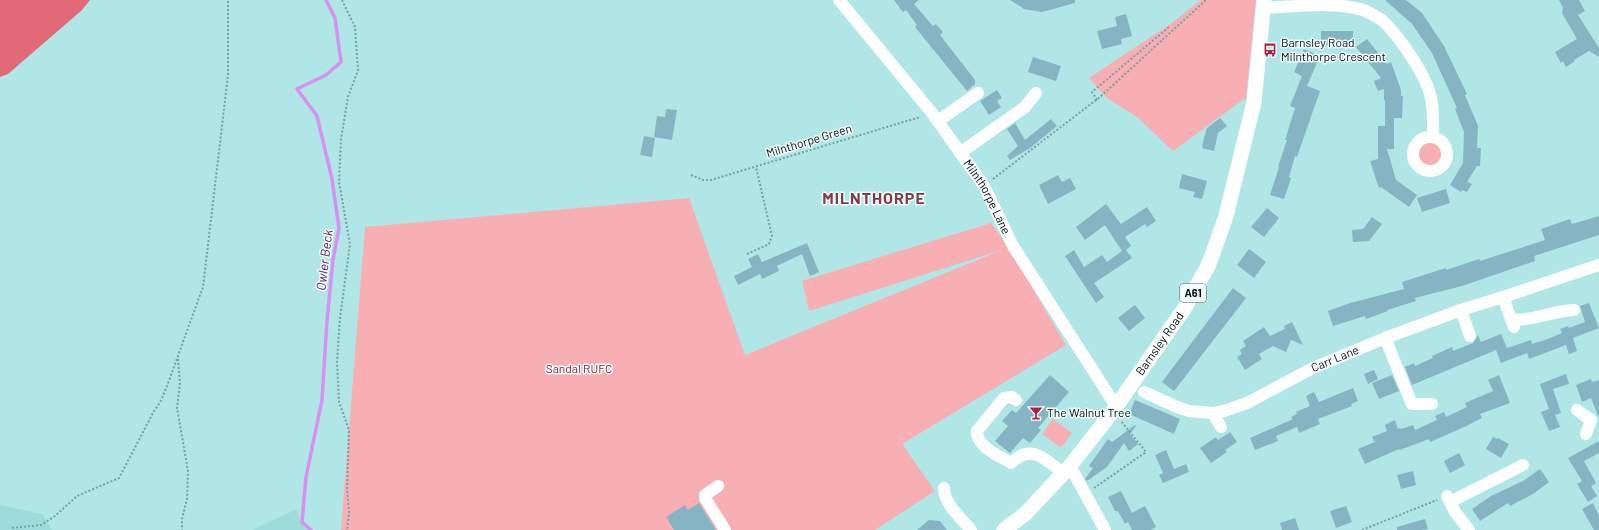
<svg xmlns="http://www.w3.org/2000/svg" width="1599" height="530" viewBox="0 0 1599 530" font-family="Barlow,sans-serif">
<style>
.built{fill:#9ddcdb}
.green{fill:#f8afb3}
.forest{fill:#e16a76}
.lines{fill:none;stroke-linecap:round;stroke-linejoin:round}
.stream{stroke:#d592f1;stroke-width:3.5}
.building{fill:#85b5c2}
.path{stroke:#77a1a1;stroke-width:2;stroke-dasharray:2 2;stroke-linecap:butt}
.minor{stroke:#fff;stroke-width:12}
.major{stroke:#fff;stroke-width:15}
.labels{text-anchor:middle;stroke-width:3;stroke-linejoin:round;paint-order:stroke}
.shield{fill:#f4fefe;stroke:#495858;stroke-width:1}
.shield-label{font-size:11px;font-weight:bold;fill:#011}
.poi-label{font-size:12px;fill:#011;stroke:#f4fefe;text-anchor:start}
.street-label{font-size:12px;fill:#011;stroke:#f4fefe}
.park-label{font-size:12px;fill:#8c1f33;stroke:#f4fefe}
.water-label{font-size:13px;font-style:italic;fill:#531369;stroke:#f4fefe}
.district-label{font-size:16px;font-weight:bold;letter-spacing:1px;fill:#833a42;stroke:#f4fefe}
</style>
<rect width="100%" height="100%" fill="#b1e6e6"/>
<g class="built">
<polygon points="0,505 42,514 52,530 0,530"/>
<polygon points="297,509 299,517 308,530 252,530"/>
</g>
<g class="green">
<polygon points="1201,0 1256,0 1246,99 1244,99 1173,151 1137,117 1107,98 1089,78 1172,23"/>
<circle cx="1430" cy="154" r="16"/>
<polygon points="689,198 745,355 1002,250 809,311 802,281 991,223 1009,248 1066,345 902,444 935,491 875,530 341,530 365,227"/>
<polygon points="1053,419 1072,433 1061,448 1042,434"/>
</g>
<polygon class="forest" points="0,0 90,0 82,10 8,74 0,77"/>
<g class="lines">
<polyline class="stream" points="311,530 302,522 306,477 322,400 327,321 333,260 339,228 332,179 317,116 297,89 326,75 341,62 335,18 326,0"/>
</g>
<g class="building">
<polygon points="894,0 919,0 914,4 933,26 936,24 943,32 940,35 975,80 975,84 967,91 915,27 917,25 906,10 903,12"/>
<polygon points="1010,0 1075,0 1075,3 1042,12 1023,9 1023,8"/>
<polygon points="1385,0 1406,0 1422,13 1444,46 1467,94 1465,95 1478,126 1477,148 1481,148 1480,166 1477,166 1467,182 1472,184 1467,192 1462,190 1461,192 1450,185 1463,163 1464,132 1455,109 1457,108 1432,53 1412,24"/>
<polygon points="1559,0 1579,0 1585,11 1578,15 1599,48 1599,57 1589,51 1574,60 1575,61 1566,67 1563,61 1561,63 1555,52 1577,39 1562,13 1563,8"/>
<polygon points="1126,14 1132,36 1121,39 1122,44 1102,49 1097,31 1117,26 1115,17"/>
<polygon points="1321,31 1353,31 1353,46 1321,45"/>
<polygon points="1367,39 1387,64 1391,62 1401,90 1401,96 1403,96 1402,118 1394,118 1394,149 1387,149 1396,180 1417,195 1409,207 1381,187 1379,188 1370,161 1378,159 1378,126 1385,126 1385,100 1384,100 1384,89 1378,91 1374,81 1381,78 1356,47"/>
<polygon points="1304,49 1320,56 1307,86 1320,91 1297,157 1295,156 1289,177 1291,178 1284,199 1270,195 1279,167 1278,167 1287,140 1285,140 1295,108 1290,106 1302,76 1294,72"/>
<polygon points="1033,57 1061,66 1056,81 1028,72"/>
<polygon points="997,90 1002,98 997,101 1001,107 989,115 980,101"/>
<polygon points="666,109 677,110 672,140 654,137 657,116 665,117"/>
<polygon points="1220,118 1227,126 1218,133 1214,151 1202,148 1203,142 1207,128"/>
<polygon points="1051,119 1057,126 1030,148 1010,160 1007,156 1018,146 1007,129 1015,123 1025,140"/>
<polygon points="644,136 655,138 652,157 640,155"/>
<polygon points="1182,174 1207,181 1202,199 1193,197 1195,192 1179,188"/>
<polygon points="1058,175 1062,182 1070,178 1076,189 1048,204 1039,185"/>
<polygon points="1446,189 1450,203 1422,212 1417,198"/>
<polygon points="1106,204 1121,224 1147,207 1156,221 1147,227 1145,224 1125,237 1131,246 1126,250 1132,258 1094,283 1104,297 1096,303 1065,256 1074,250 1084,267 1102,255 1107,262 1122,251 1105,225 1085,240 1076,227"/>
<polygon points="1267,208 1279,218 1264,237 1251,227"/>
<polygon points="1599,216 1599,235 1534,256 1535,261 1462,286 1415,298 1416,301 1387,310 1388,311 1366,319 1365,316 1333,326 1328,311 1350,303 1404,289 1402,282 1446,268 1446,270 1479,259 1480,261 1545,240 1541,229 1570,219 1572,224"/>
<polygon points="1372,217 1382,224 1369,241 1353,242 1352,230 1363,229"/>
<polygon points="807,243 819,272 810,276 802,254 777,266 779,271 762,279 760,274 738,285 734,276 752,267 748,259 758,254 762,262"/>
<polygon points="1249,249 1266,262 1254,278 1237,265"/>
<polygon points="1233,288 1246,298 1174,391 1162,382"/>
<polygon points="1589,303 1599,328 1573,338 1577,351 1569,354 1566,345 1529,359 1527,353 1501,363 1496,350 1412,385 1405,367 1414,363 1415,366 1433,358 1432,356 1452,347 1453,351 1473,343 1478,335 1481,342 1501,334 1507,348 1531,340 1532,344 1545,340 1562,333 1560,329 1568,326 1569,328 1585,322 1580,306"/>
<polygon points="1135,305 1145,318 1129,331 1118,318"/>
<polygon points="1292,322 1303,345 1291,340 1286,352 1273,346 1259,354 1262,359 1245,370 1237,357 1242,354 1240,350 1246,346 1243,341 1264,327 1270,336 1285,329 1284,326"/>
<polygon points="1374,370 1378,379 1368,384 1364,374"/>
<polygon points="1566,374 1569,384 1553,389 1561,413 1555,415 1560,427 1549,431 1541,412 1549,409 1540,384"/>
<polygon points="1050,375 1069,392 1038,428 1041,430 1030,443 1023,438 1010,453 995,441 1008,426 1002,421 1012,410 1016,413"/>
<polygon points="1392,375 1399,391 1379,399 1372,383"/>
<polygon points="1499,375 1510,403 1480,414 1482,418 1460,429 1430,442 1429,439 1400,450 1399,449 1365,464 1358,449 1375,442 1372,437 1387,431 1385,425 1395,420 1398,429 1400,428 1401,429 1413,425 1415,430 1437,420 1435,416 1444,412 1446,417 1467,407 1465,403 1493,391 1488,380"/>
<polygon points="1591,379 1592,382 1599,380 1599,416 1598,416 1591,398 1582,402 1576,385"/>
<polygon points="1353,388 1358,401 1351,404 1352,406 1318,419 1320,424 1299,433 1297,427 1276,436 1278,441 1255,450 1250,438 1293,419 1291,417 1297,414 1296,412 1310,406 1306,396 1314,392 1319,402"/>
<polygon points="1135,400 1180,419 1174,434 1129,414"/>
<polygon points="1135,425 1136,426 1130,434 1138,444 1129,451 1124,443 1107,467 1087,481 1085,479 1093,468 1089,466 1108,439 1112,442"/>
<polygon points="1230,432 1237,442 1225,450 1227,452 1211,463 1200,448 1216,437 1218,440"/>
<polygon points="1493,437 1497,439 1498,438 1509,444 1501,458 1486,449"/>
<polygon points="1599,441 1599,453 1584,461 1596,483 1591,486 1597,496 1588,502 1577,484 1582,481 1568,458"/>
<polygon points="1166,450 1174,469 1186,464 1189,472 1163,483 1159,475 1163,473 1155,455"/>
<polygon points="1459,453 1465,465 1450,473 1444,461"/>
<polygon points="1540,469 1549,482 1533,494 1510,506 1508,503 1480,521 1472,509 1491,496 1523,481"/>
<polygon points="1413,471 1416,485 1401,489 1397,475"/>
<polygon points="1121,491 1132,513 1145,506 1156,527 1151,530 1132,530 1128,522 1125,524 1118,511 1115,511 1108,497"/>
<polygon points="699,503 716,530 674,530 666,517 685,505 688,510"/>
<polygon points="1593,503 1599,515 1599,530 1594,530 1582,509"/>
<polygon points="1346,506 1352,522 1336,528 1330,511"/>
<polygon points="1295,518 1299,530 1282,530 1280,523"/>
<polygon points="1425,519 1428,529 1422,530 1397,530 1397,527"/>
<polygon points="929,520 940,521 947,530 917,530"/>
</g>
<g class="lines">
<g class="path">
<polyline points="342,0 355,27 358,70 348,97 341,139 339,182 350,244 340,318 337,362 339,402 349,430 347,489 349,512 347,530"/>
<polyline points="1097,100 1092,92 1169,27"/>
<polyline points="691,175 703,180 711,180 920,117"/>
<polyline points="993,179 1100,97 1206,0"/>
<polyline points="747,254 769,244 772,236 756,167"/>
<polyline points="178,359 180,383 177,408 188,471 187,499 182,519 182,530"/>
<polyline points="1094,488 1146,452 1121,421"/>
<polyline points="12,528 41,525 55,516 77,496 119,478 154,411 161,401 167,386 203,287 228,75 228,0"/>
<polyline points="1362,530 1437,500"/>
</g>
<g class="minor">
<path id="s1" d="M 839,0 L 932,113 L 984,186 L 1013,246 L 1116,406"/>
<path d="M 1262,8 C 1291,7 1337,1 1363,10 C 1369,12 1377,17 1382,20 C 1399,36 1424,72 1430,94 C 1434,108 1433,123 1433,137"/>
<polyline points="938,121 978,93"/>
<circle cx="1430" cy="154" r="17"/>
<polyline points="960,153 1025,107 1036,93"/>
<polyline points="1503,297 1514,327"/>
<polyline points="1461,310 1470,336"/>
<path d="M 1511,320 C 1533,321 1552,311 1574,310"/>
<polyline points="1385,338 1412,404 1432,404"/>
<path id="s2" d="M 1144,392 L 1177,407 L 1189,411 L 1213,413 L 1224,411 L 1247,403 L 1311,369 L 1385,338 L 1461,310 L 1503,297 L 1599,265"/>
<path d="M 1016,400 L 1012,397 L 1004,398 L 977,431 C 976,447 1000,456 1011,463 C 1031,443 1045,459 1063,473"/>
<polyline points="1577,410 1591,420 1586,434"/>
<polyline points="1213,413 1221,427"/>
<polyline points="1070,466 1105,530"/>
<polyline points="718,486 705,495 705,498 725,530"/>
<path d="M 944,488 C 944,504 961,518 971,530"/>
<polyline points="1447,496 1455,512 1469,530"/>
<polyline points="1450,502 1523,465"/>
</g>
<path class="major" id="s3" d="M 1004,530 L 1026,513 L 1070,466 L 1113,411 L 1184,309 L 1209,264 L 1226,216 L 1254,102 L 1264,0"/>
</g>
<defs>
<g id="bus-bare" transform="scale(1.08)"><path d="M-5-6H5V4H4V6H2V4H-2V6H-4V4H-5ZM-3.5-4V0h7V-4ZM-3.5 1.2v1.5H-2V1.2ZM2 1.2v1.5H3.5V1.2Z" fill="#b21f3f" stroke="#f4fefe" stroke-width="2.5" paint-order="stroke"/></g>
<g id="bar-bare" transform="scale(1.08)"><path d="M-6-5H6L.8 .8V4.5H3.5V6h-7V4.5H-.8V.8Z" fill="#b21f3f" stroke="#f4fefe" stroke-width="2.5" paint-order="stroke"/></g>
</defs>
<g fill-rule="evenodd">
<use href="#bus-bare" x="1270" y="50"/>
<use href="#bar-bare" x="1036" y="413"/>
</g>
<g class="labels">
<rect class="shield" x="1180" y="284" width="26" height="18" rx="3"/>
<g class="shield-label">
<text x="1193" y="297">A61</text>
</g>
<g class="poi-label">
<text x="1281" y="47">Barnsley Road<tspan x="1281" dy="14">Milnthorpe Crescent</tspan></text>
<text x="1047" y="417">The Walnut Tree</text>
</g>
<g class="street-label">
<text transform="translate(809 141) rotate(-17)" y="4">Milnthorpe Green</text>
<text dy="4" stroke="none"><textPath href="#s1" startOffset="247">Milnthorpe Lane</textPath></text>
<text dy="4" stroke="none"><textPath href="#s3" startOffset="244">Barnsley Road</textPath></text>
<text dy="4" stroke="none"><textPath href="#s2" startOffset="207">Carr Lane</textPath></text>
</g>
<g class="park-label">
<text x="579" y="373">Sandal RUFC</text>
</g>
<g class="water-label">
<text transform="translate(324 260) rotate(-83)" y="5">Owler Beck</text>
</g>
<g class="district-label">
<text x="874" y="204">MILNTHORPE</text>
</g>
</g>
</svg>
